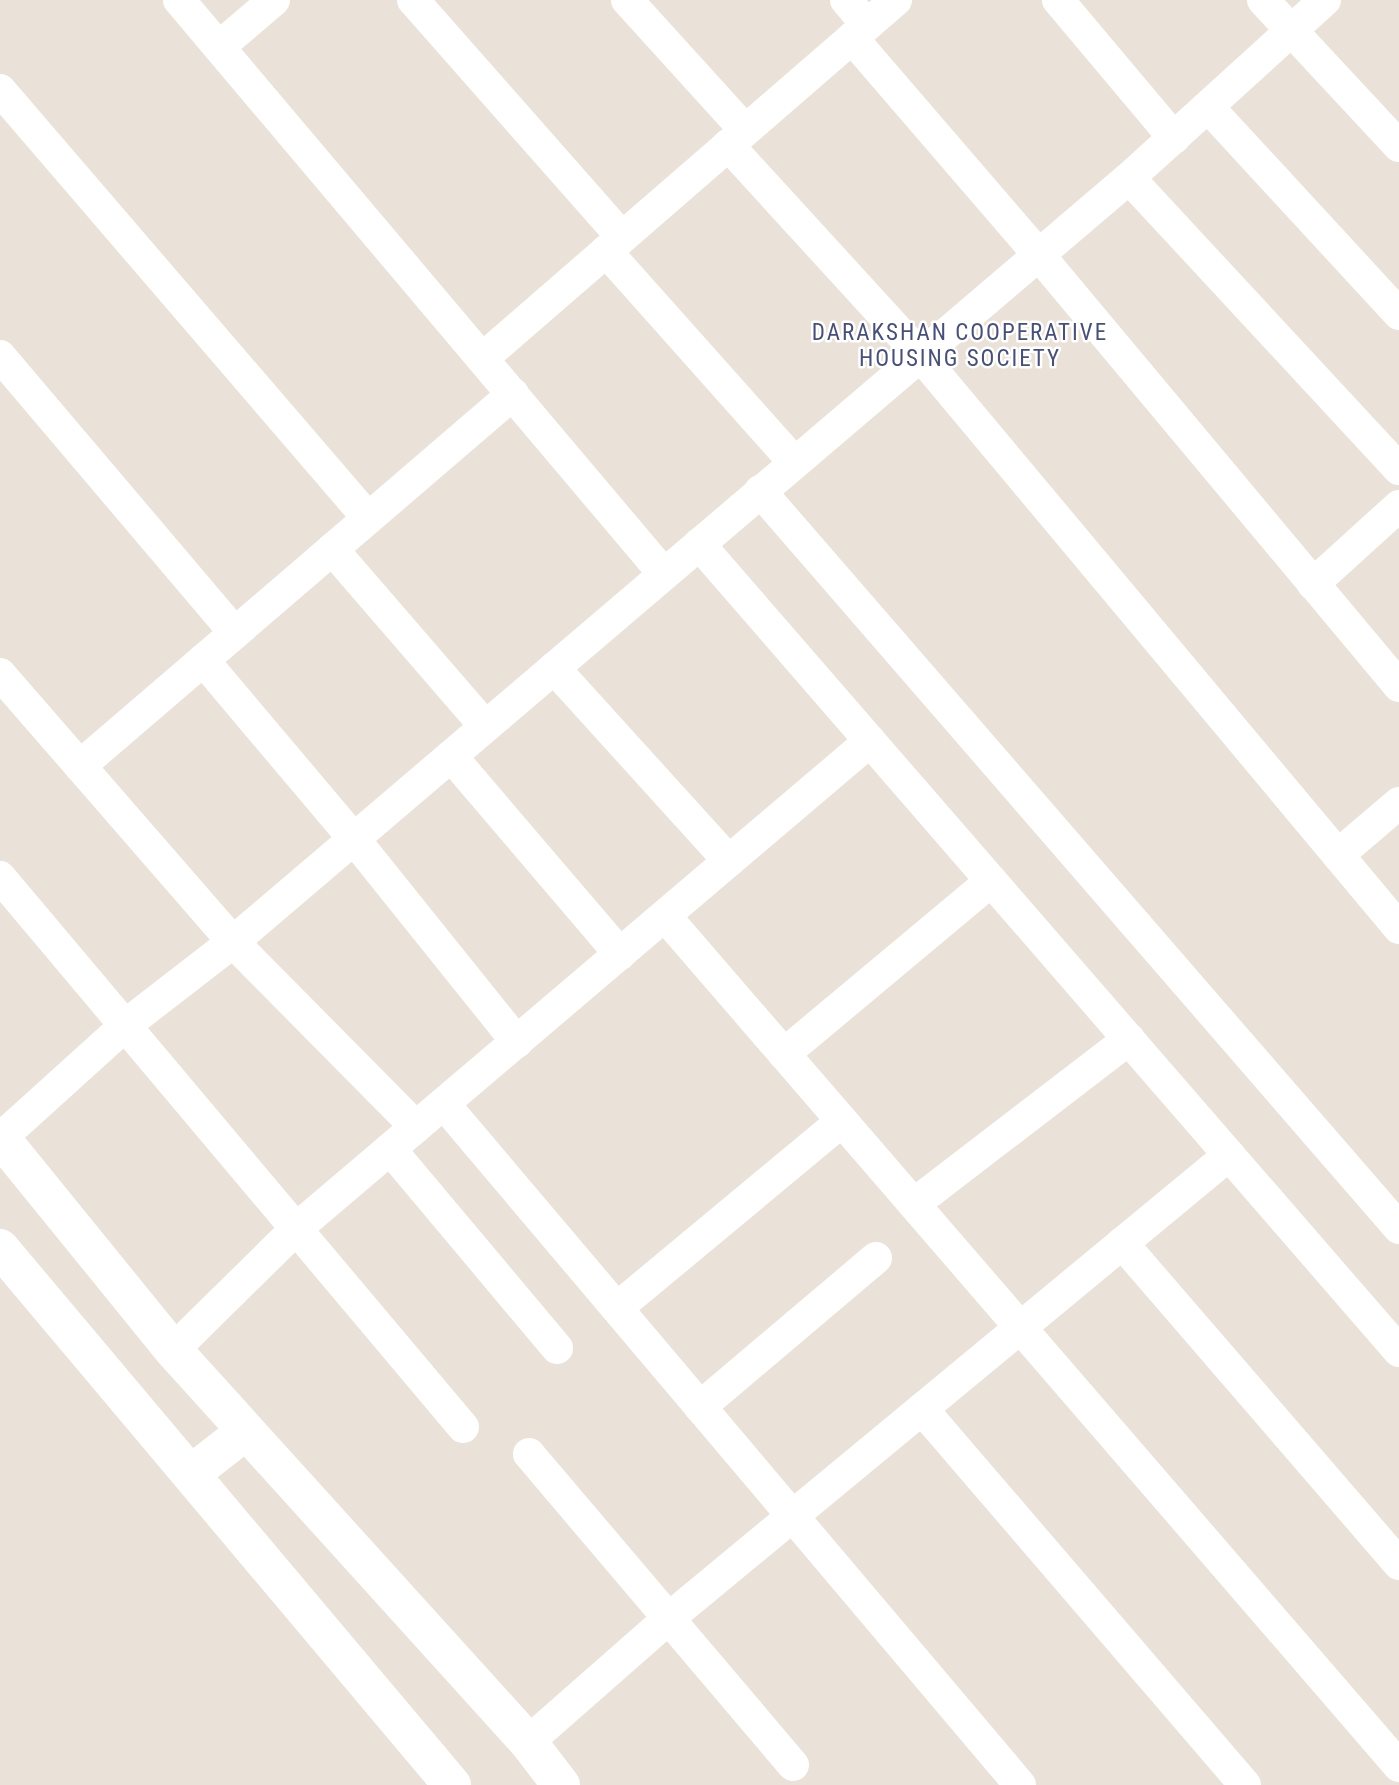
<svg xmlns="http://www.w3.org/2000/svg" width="1399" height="1785" viewBox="0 0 1399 1785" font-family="'Roboto Condensed',sans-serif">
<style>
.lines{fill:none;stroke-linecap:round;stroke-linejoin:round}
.street{stroke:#fff;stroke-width:32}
.secondary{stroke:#fff;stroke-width:38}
.labels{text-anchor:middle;stroke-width:5;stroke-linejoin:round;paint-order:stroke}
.neighbourhood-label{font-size:23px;letter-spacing:2px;fill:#485077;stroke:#fff}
</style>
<rect width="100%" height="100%" fill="#eae2d8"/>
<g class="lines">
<g class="street">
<polyline points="179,0 664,574"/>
<polyline points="413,0 622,237"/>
<polyline points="627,0 745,130"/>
<polyline points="846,0 867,25"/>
<polyline points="1058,0 1174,138"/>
<polyline points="1263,0 1399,146"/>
<polyline points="852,38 1038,254 1399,686"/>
<polyline points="219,47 274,0"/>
<polyline points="0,90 368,518"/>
<polyline points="1208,107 1399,314"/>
<polyline points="728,145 920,355 1399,928"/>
<polyline points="1129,178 1399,469"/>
<polyline points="606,251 794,462"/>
<polyline points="0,356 235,633"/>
<polyline points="483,358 896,0"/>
<polyline points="760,491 1399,1228"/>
<polyline points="699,544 1399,1351"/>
<polyline points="332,549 485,726"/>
<polyline points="1313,584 1399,506"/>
<polyline points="203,660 354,839 517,1042"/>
<polyline points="554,668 729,861"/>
<polyline points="0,674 233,942 416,1127"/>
<polyline points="451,756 620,954"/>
<polyline points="80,766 513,394"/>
<polyline points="1338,855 1399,803"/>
<polyline points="0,877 463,1427"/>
<polyline points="665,916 1399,1766"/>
<polyline points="784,1054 991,881"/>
<polyline points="444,1104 1020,1785"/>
<polyline points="1,1138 127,1024 233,942 1129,178 1325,0"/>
<polyline points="390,1149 557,1348"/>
<polyline points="914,1204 1129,1039"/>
<polyline points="1122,1243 1399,1564"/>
<polyline points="617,1308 842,1121"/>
<polyline points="173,1350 297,1228 870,741"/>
<polyline points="700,1407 876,1258"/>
<polyline points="922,1409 1245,1785"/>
<polyline points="529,1454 793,1765"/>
<polyline points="528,1742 668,1619 1229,1155"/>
</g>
<g class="secondary">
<polyline points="0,1137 173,1350 528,1742 561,1785"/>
<polyline points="0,1248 452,1785"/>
<polyline points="191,1474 246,1431"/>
</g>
</g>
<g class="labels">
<g class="neighbourhood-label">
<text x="960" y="340">DARAKSHAN COOPERATIVE<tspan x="960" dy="26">HOUSING SOCIETY</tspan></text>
</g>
</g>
</svg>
